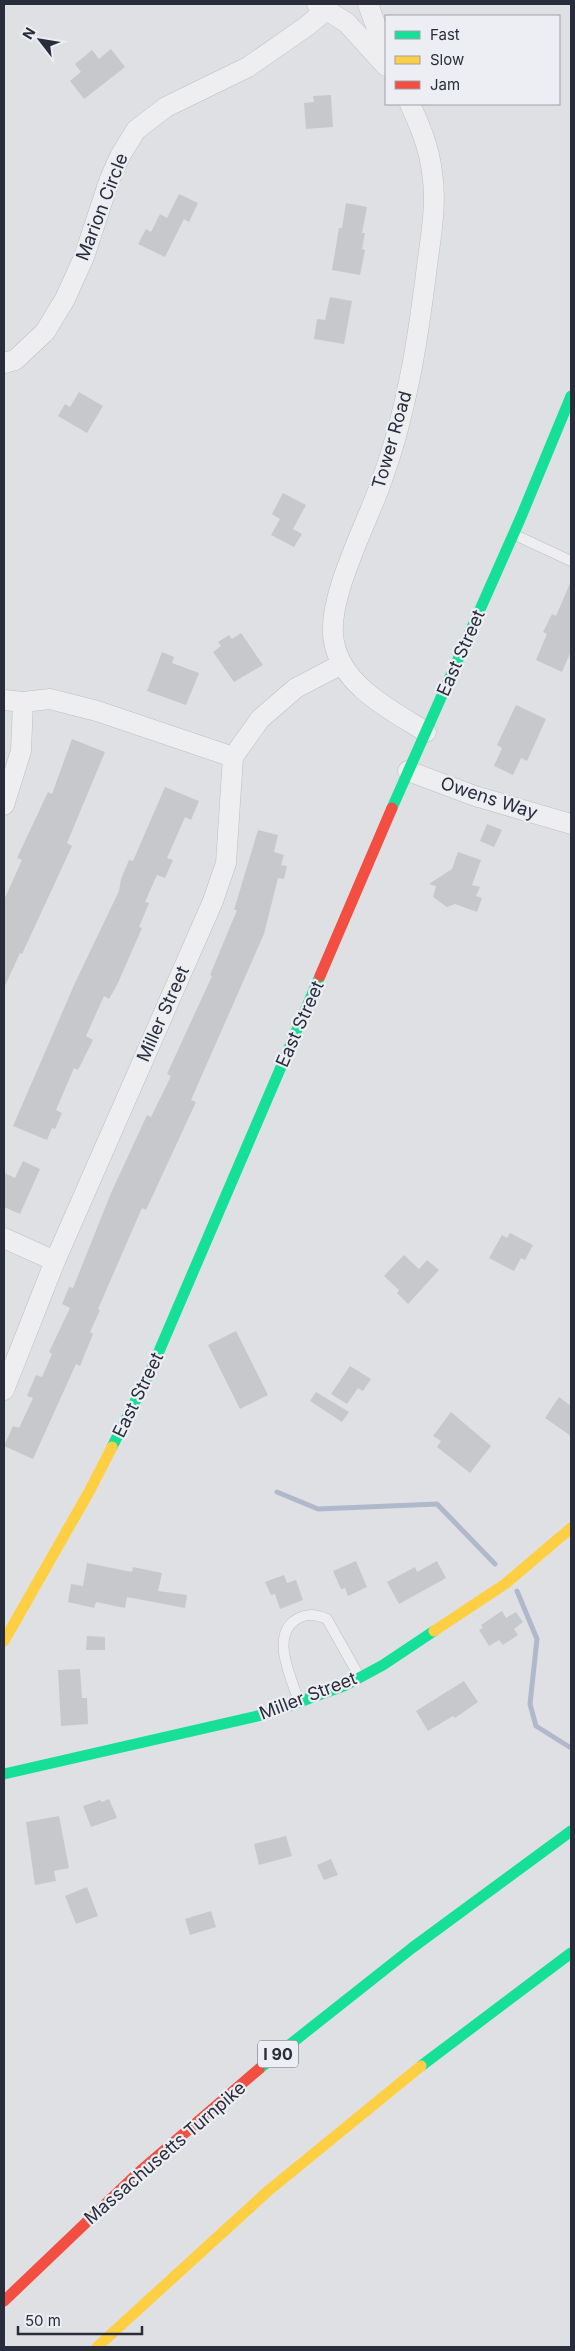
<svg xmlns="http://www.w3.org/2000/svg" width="575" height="2351" viewBox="0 0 575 2351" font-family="Inter,sans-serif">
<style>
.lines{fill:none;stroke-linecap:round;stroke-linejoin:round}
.stream{stroke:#b0b9cc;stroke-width:5}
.building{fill:#c7c8cb}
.lane-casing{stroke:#bdbec1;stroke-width:11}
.street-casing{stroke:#bdbec1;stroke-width:21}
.lane{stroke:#eeeef0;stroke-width:10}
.street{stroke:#eeeef0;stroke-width:20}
.fast{stroke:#16e098;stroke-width:11}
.slow{stroke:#ffcf43;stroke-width:11}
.jam{stroke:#f24e42;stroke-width:11}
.labels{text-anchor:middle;stroke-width:4.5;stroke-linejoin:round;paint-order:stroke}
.shield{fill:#eceef3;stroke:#646672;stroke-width:1}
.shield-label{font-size:16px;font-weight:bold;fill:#292c3a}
.street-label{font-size:18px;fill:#292c3a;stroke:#eceef3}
</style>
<rect width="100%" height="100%" fill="#dfe0e3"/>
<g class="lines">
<g class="stream">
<polyline points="277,1492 318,1509 437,1504 495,1564"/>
<polyline points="517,1591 537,1639 530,1704 536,1726 571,1748"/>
</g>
</g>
<g class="building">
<polygon points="111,49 125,67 84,99 70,81 81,72 75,64 92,50 99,59"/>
<polygon points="331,95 333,127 306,129 304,103 314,102 313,96"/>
<polygon points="179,194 198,203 189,222 184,219 165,257 138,244 146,229 151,232 160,214 167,218"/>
<polygon points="346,203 367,207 362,233 365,233 362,249 365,250 360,275 332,270 339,228 342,228"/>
<polygon points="330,297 352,301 344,344 314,339 317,319 325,320"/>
<polygon points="79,392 103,406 87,433 58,416 65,404 70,407"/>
<polygon points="283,493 306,505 293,529 302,534 294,547 271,535 280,519 272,514"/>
<polygon points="571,581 571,651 562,672 536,660 547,634 543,632 552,614 556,616"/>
<polygon points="241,633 263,665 234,682 213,652 221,646 218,642 229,635 232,639"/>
<polygon points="162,652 174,657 172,663 199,673 186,705 147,691"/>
<polygon points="516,705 546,719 527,761 521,758 513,775 494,766 502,748 497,745"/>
<polygon points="72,739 105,752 67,843 72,846 22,954 20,953 4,988 4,900 22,860 17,858 48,792 52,794"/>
<polygon points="165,787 199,801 191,820 185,817 167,858 173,860 165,878 157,875 145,902 149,903 139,927 142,928 117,985 109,999 104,996 86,1036 93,1040 78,1070 74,1068 56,1110 62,1113 55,1129 52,1128 47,1140 13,1126 75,983 119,891 121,879 129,860 133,861"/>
<polygon points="487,824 502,830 494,847 480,841"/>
<polygon points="258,830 278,835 274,852 284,855 281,865 287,866 284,879 278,878 264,934 191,1100 196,1102 146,1210 142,1208 98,1309 100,1310 90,1332 93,1334 80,1366 76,1364 33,1459 4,1446 13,1426 19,1428 33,1398 27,1396 36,1375 42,1377 52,1354 49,1352 70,1308 62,1304 69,1287 73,1288 111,1193 147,1115 151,1117 171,1076 167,1074 212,976 210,975 237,910 234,910"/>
<polygon points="458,852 481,860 472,885 480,887 476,896 482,898 477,912 455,904 447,907 433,897 436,886 429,884 452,869"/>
<polygon points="23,1161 40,1169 20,1214 4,1207 4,1173 15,1178"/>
<polygon points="510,1233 533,1245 525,1260 521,1258 514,1271 489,1258 502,1235 507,1238"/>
<polygon points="404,1255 419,1269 427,1260 439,1270 408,1304 397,1293 399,1290 384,1276"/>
<polygon points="236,1331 268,1395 240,1409 208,1345"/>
<polygon points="350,1366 371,1379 363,1391 358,1388 347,1404 331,1394"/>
<polygon points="316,1392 349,1412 342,1422 310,1401"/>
<polygon points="559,1397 571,1406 571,1436 545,1418"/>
<polygon points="451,1412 491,1446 470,1473 437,1447 441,1441 433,1436"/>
<polygon points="356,1561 367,1587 348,1596 345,1588 341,1589 333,1571"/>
<polygon points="437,1561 446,1578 399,1604 387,1582 415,1567 417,1572"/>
<polygon points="87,1563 132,1572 133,1567 162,1573 158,1591 187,1595 185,1608 127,1597 125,1608 96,1602 94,1608 68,1602 71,1584 83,1586"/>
<polygon points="284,1575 287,1583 296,1580 303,1600 280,1609 275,1594 271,1595 265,1582"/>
<polygon points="502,1611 506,1618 516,1612 523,1622 514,1629 518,1635 503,1645 499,1640 489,1646 479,1630 483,1628 481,1625"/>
<polygon points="87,1636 105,1637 105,1650 86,1650"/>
<polygon points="80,1669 82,1698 87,1698 88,1724 61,1726 58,1670"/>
<polygon points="464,1681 478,1702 455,1718 453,1716 428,1731 416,1711"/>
<polygon points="109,1799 117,1818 91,1827 83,1806 100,1800 102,1802"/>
<polygon points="59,1816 69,1868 54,1871 56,1881 35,1885 26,1822"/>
<polygon points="286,1836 292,1856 259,1865 254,1844"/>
<polygon points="331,1859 338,1875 324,1880 317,1865"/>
<polygon points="87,1887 98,1916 76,1924 65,1896"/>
<polygon points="211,1911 216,1927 190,1935 185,1919"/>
</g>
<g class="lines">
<g class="lane-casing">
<g id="lane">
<polyline points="515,535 571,561"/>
<path d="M 299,1702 C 292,1679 271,1639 294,1621 C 305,1613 314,1614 327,1619 L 359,1676"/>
</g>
</g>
<g class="street-casing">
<g id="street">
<polyline points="317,4 347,23 386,66"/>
<polyline points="368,4 386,54"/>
<path d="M 410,104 C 420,126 429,147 432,172 C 437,203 431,235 427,266 C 418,339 407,411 382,480 C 368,522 325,600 334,642 C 342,686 391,710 426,732"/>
<polyline points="4,363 15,360 45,332 65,299 84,257 109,181 120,156 136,130 166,107 248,67 307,26 326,10"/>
<polyline points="4,700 23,702"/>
<polyline points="408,771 475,796 571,824"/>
<polyline points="4,805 21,751 23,702 50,699 97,711 233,757"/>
<polyline points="4,1238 55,1261"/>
<polyline points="4,1390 55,1261 213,901 226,863 233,757 260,719 296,688 342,664"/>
</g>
</g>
<use href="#lane" class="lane"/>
<use href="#street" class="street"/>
<g class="fast">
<polyline points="392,808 521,517 571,396"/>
<polyline points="112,1447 151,1370 320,976"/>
<polyline points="4,1774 266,1714 346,1685 383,1665 434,1631"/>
<polyline points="421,2066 571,1953"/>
<polyline points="259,2069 412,1948 571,1831"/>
</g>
<g class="slow">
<polyline points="434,1631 505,1584 571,1528"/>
<polyline points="4,1641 90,1490 112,1447"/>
<polyline points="97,2347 268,2191 421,2066"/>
</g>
<g class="jam">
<polyline points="320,976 392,808"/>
<polyline points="4,2301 138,2173 259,2069"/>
</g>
</g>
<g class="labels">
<rect class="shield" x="258" y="2040.5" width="40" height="27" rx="4"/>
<g class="shield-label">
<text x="278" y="2060">I 90</text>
</g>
<g class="street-label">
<text transform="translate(102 207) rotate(-69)" y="6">Marion Circle</text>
<text transform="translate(392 440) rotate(-74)" y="6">Tower Road</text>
<text transform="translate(461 653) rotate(-66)" y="6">East Street</text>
<text transform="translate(489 798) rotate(18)" y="6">Owens Way</text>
<text transform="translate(163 1014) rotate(-66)" y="6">Miller Street</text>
<text transform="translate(300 1024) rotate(-66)" y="6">East Street</text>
<text transform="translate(138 1395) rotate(-64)" y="6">East Street</text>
<text transform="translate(308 1696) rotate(-21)" y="6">Miller Street</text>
<text transform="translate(165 2153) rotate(-41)" y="6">Massachusetts Turnpike</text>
</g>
</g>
<rect width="575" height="2351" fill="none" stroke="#292c3a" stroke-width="10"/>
<rect x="385" y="15" width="175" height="90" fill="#eceef3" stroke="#9ea0a9"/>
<rect x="395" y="31" width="25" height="8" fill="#16e098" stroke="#9ea0a9"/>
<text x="430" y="40" font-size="15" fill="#292c3a">Fast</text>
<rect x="395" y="56" width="25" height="8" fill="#ffcf43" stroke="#9ea0a9"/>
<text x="430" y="65" font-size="15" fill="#292c3a">Slow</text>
<rect x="395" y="81" width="25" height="8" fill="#f24e42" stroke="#9ea0a9"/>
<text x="430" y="90" font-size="15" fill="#292c3a">Jam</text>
<g transform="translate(40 40) rotate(301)" stroke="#eceef3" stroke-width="4" paint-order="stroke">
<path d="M0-4L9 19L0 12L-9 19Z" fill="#292c3a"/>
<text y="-8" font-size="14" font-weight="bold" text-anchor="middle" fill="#292c3a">N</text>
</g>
<path d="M18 2326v8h124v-8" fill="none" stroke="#292c3a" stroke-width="2.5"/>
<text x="25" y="2326" font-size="15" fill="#292c3a" stroke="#eceef3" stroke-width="4" paint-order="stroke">50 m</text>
</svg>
